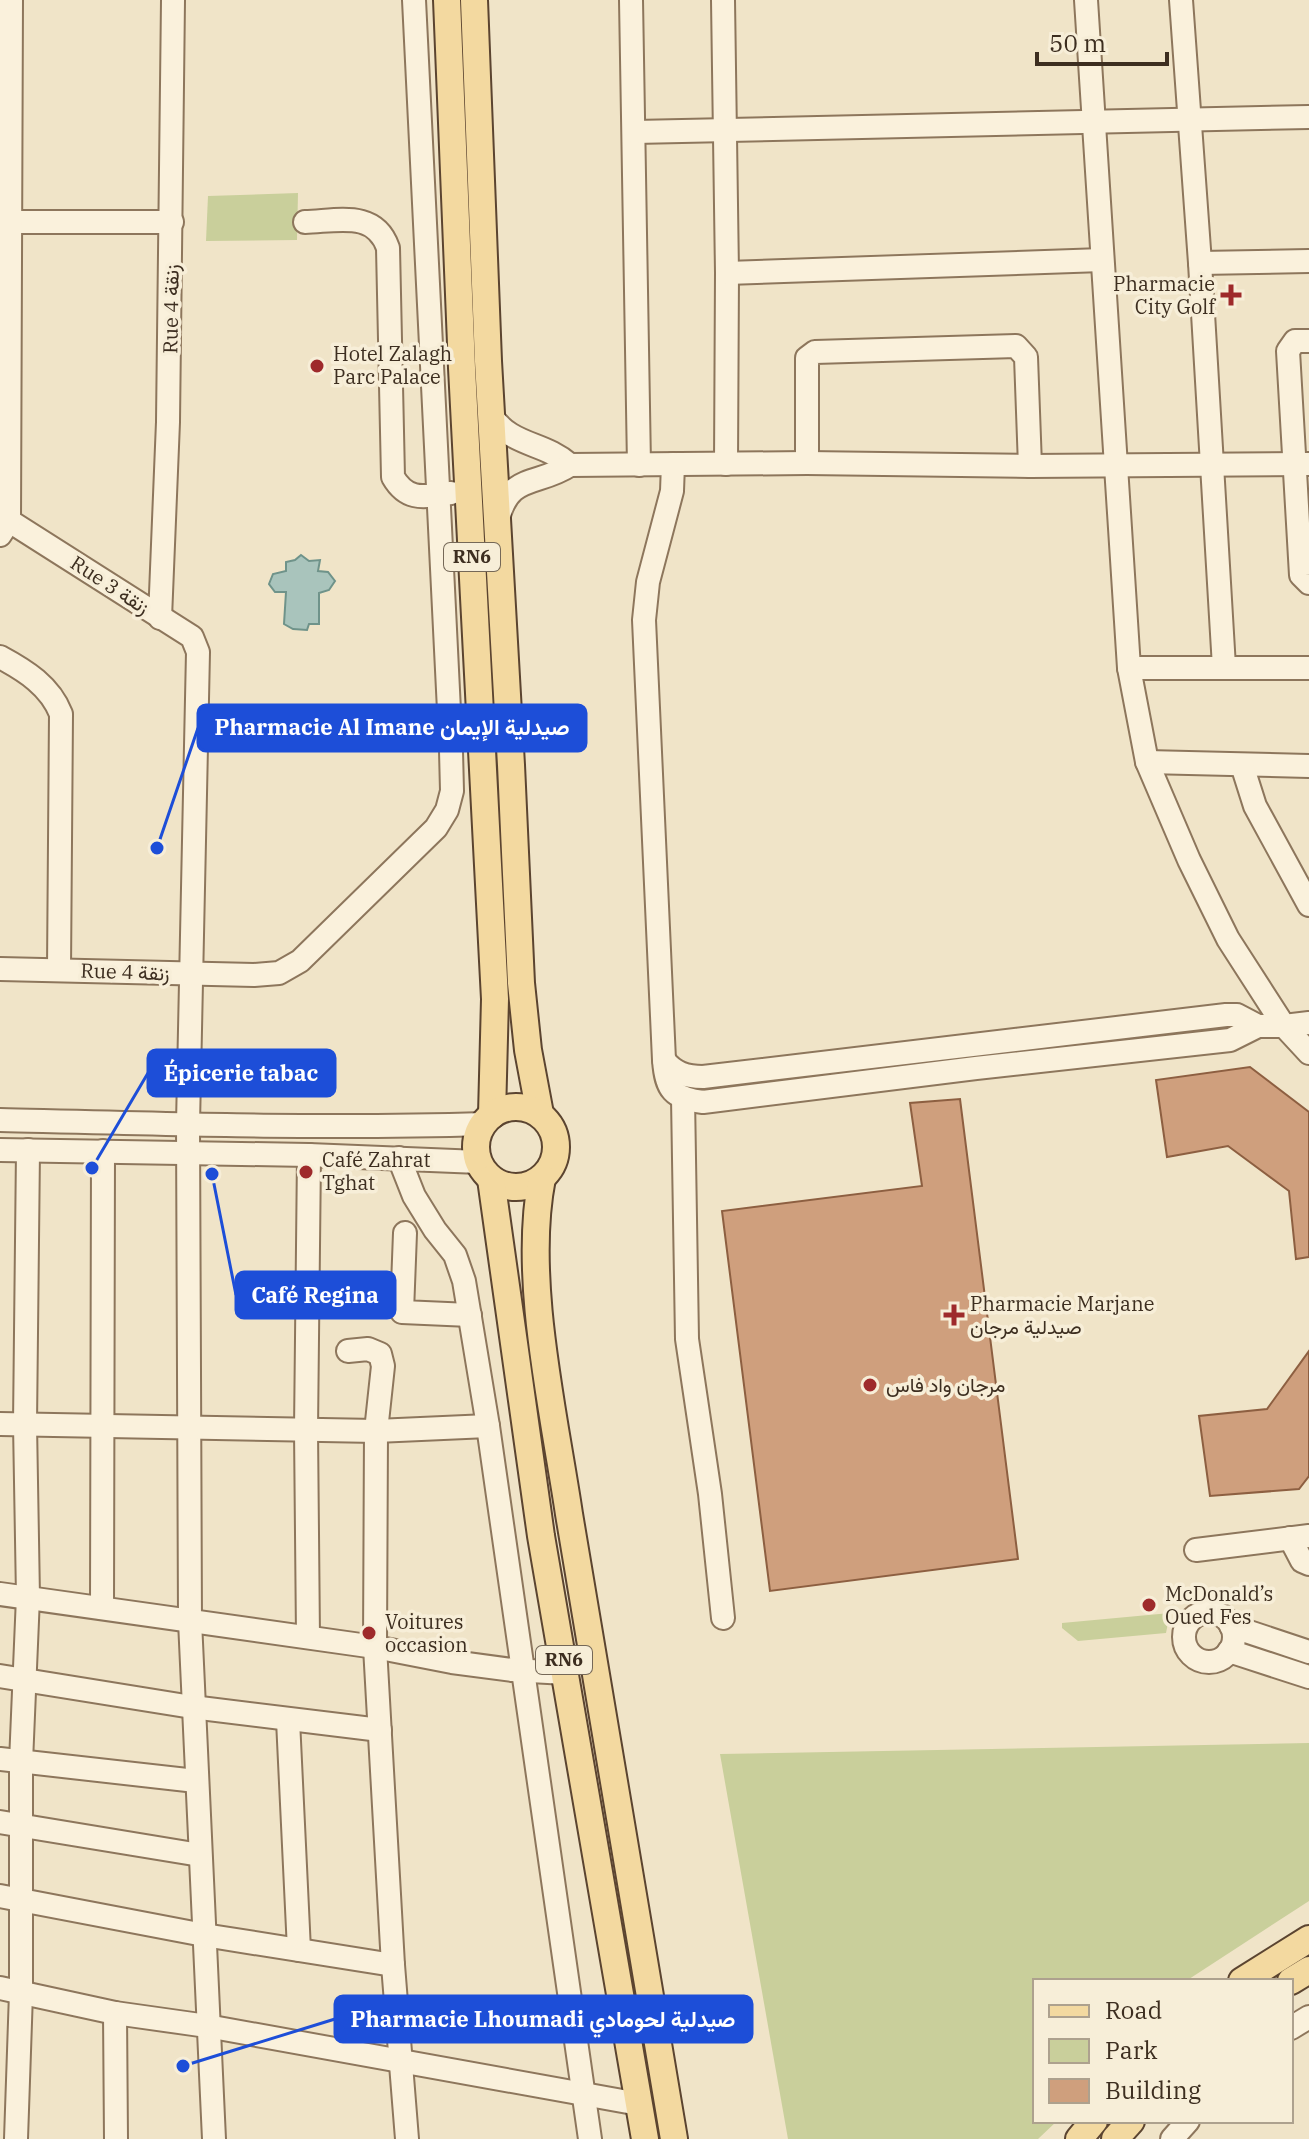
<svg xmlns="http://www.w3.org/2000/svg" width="1309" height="2139" viewBox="0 0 1309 2139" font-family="'IBM Plex Serif',Vazirmatn,serif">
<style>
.green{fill:#c9cf9b}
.water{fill:#a9c4bc;stroke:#6f938a;stroke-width:2}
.building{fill:#cf9f7d;stroke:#8d5f41;stroke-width:2}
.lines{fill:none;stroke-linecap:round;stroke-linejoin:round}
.minor-casing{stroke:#8d765c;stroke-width:26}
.major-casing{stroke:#5b4430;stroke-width:30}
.minor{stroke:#faf1dc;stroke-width:22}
.major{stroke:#f3d9a0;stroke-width:26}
.poi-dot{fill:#9e2a2b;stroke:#f7eed8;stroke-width:3}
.labels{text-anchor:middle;stroke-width:7;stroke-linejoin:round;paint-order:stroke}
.shield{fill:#f7eed8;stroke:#756857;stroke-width:2}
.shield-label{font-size:18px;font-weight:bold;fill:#3d2e20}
.poi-label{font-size:20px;fill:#3d2e20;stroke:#f7eed8;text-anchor:start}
.street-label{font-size:20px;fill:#3d2e20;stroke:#f7eed8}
.leader{fill:none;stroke:#1d4ed8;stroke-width:3}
.callout-dot{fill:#1d4ed8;stroke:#f7eed8;stroke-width:3}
.callout{fill:#1d4ed8;stroke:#1d4ed8;stroke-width:3}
.callout-label{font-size:22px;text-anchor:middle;font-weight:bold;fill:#fff}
</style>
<rect width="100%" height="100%" fill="#f0e4c8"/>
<g class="green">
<polygon points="298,193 297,240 206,241 208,196"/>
<polygon points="1170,1613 1166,1633 1078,1641 1062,1628 1062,1623"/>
<polygon points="1309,1743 1309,1901 1186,1981 1035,1981 1035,2121 1057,2121 1038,2139 788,2139 720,1754"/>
</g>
<polygon class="water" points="301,555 309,561 320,560 318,571 328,572 335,581 329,590 319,593 319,624 309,624 307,630 293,629 284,624 286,592 275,592 269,584 273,574 286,571 286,562 295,560"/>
<g class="building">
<polygon points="1250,1067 1309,1112 1309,1257 1296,1259 1289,1191 1228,1146 1167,1157 1156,1080"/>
<polygon points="960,1099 1018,1559 770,1591 722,1211 922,1186 910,1103"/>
<polygon points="1309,1351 1309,1476 1299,1489 1210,1496 1199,1416 1267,1409"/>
</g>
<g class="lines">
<g class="minor-casing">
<g id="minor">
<polyline points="631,0 639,465"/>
<polyline points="723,0 727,273 726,464"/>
<polyline points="1086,0 1129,668 1147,762 1189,860 1228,939 1284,1026 1309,1023"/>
<polyline points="1181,0 1200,263 1224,667"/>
<polyline points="635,132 1309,117"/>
<polyline points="0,222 172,222"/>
<path d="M 305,222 C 338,221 375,210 388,248 L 393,477 C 408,503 426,496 451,493"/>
<polyline points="1200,263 1309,261"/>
<polyline points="727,273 1102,260"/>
<polyline points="1309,341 1295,341 1288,351 1301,575 1309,583"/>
<path d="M 490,414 C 511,447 543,441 570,465"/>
<polyline points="807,463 807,358 815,352 1016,346 1026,357 1030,466"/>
<path d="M 673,464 L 672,491 L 648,582 L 644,620 L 664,1060 C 666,1090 673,1098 703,1102 L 976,1068 L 1230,1040 L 1258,1026"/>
<polyline points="0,515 192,637 198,652 188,1124 190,1621 214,2139"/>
<path d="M 497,523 C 508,472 537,487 570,465 L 807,463 L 1030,466 L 1309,464"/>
<polyline points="0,535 9,521 11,0"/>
<polyline points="160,618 168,422 173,0"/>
<path d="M 0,657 C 26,671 50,686 61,714 L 59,969"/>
<polyline points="1129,668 1309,668"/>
<polyline points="1147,762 1309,766"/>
<polyline points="1242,765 1255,806 1309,905"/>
<polyline points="0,969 254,975 279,973 300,961 436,828 447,810 452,791 451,751 414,0"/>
<path d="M 664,1060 C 674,1073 686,1077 703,1077 L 1226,1015 L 1237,1015 L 1258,1026 L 1284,1026 L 1309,1053"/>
<polyline points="683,1098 687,1339 710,1494 723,1618"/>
<path d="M 0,1120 C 161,1124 323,1129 484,1124"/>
<polyline points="0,1150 309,1155 479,1162"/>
<polyline points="399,1158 414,1196 435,1230 455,1255 464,1281 488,1426 590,2139"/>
<polyline points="405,1233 402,1312 470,1315"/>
<polyline points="348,1351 368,1349 380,1354 383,1366 376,1431 375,1647 393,1965 407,2139"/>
<polyline points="0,1424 376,1431 488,1426"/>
<polyline points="1290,1538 1302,1561 1309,1564"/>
<polyline points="1196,1550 1309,1536"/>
<polyline points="0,1594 375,1647 452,1662 512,1670 566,1673"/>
<polyline points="102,1608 103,1151"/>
<circle cx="1209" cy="1637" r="25"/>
<polyline points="1231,1626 1309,1652"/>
<polyline points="308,1637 306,1430 309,1155"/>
<polyline points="1229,1651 1309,1677"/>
<polyline points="0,1676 192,1707 380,1730"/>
<polyline points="288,1720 299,1950"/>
<polyline points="0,1759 196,1781"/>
<polyline points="0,1822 200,1855"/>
<polyline points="0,1896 204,1935 393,1965"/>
<polyline points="0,1988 115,2013 207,2026 639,2104"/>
<polyline points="115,2013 116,2139"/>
<polyline points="1291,2028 1309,2017"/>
<polyline points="16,2139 21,1993 21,1762 28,1597 25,1424 28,1150"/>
<polyline points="1172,2139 1188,2121"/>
</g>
</g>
<g class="major-casing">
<g id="major">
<polyline points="447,0 462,368 495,999 492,1115"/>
<polyline points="474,0 488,361 511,765 521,983 528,1050 540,1114"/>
<circle cx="516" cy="1147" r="40"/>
<path d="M 542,1178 C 522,1278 554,1413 569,1514 C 602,1722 640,1930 674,2139"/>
<polyline points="491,1179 541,1536 645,2139"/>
<polyline points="1242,1981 1309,1939"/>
<polyline points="1291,1981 1309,1970"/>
<polyline points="1079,2139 1094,2121"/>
<polyline points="1115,2139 1131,2121"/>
</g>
</g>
<use href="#minor" class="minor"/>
<use href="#major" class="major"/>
</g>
<g class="poi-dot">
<path d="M1227 283h8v8h8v8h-8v8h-8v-8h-8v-8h8z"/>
<circle cx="317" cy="366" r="8"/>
<circle cx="306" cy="1172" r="8"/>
<path d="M950 1303h8v8h8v8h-8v8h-8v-8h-8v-8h8z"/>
<circle cx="870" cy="1385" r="8"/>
<circle cx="1149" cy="1605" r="8"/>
<circle cx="369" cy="1633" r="8"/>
</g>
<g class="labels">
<g class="shield">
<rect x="444" y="543" width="56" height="28" rx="6"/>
<rect x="536" y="1646" width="56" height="28" rx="6"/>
</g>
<g class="shield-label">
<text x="472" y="563">RN6</text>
<text x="564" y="1666">RN6</text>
</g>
<g class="poi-label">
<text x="1215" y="291" text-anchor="end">Pharmacie<tspan x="1215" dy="23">City Golf</tspan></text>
<text x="333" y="361">Hotel Zalagh<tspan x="333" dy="23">Parc Palace</tspan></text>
<text x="322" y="1167">Café Zahrat<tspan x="322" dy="23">Tghat</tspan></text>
<text x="970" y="1311">Pharmacie Marjane<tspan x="970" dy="23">صيدلية مرجان</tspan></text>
<text x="886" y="1392">مرجان واد فاس</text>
<text x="1165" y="1601">McDonald’s<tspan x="1165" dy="23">Oued Fes</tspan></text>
<text x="385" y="1629">Voitures<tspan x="385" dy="23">occasion</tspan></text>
</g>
<g class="street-label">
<text transform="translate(171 309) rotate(-89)" y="7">Rue 4 زنقة</text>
<text transform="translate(110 585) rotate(33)" y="7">Rue 3 زنقة</text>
<text transform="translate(125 972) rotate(2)" y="7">Rue 4 زنقة</text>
</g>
</g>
<path class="leader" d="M157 848L198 728M92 1168L148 1073M212 1174L236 1295M183 2066L335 2019"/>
<g class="callout-dot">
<circle cx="157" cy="848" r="8"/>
<circle cx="92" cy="1168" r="8"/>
<circle cx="212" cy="1174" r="8"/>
<circle cx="183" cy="2066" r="8"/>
</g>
<g class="callout">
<rect x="198" y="705" width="388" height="46" rx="8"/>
<rect x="148" y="1050" width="187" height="46" rx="8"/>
<rect x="236" y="1272" width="159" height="46" rx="8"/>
<rect x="335" y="1996" width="417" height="46" rx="8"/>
</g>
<g class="callout-label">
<text x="392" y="735">Pharmacie Al Imane صيدلية الإيمان</text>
<text x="241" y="1081">Épicerie tabac</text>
<text x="315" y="1303">Café Regina</text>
<text x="543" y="2027">Pharmacie Lhoumadi صيدلية لحومادي</text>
</g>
<rect x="1033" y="1979" width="260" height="144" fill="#f7eed8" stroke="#ada18e" stroke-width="2"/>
<rect x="1049" y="2005" width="40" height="12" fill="#f3d9a0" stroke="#ada18e" stroke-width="2"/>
<text x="1105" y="2019" font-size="24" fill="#3d2e20">Road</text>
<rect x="1049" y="2039" width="40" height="24" fill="#c9cf9b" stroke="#ada18e" stroke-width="2"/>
<text x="1105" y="2059" font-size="24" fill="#3d2e20">Park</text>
<rect x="1049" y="2079" width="40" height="24" fill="#cf9f7d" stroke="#ada18e" stroke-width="2"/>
<text x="1105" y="2099" font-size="24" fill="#3d2e20">Building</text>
<path d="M1037 52v12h130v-12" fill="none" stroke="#3d2e20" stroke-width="4"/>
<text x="1049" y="52" font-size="24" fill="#3d2e20" stroke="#f7eed8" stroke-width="6" paint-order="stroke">50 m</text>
</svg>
